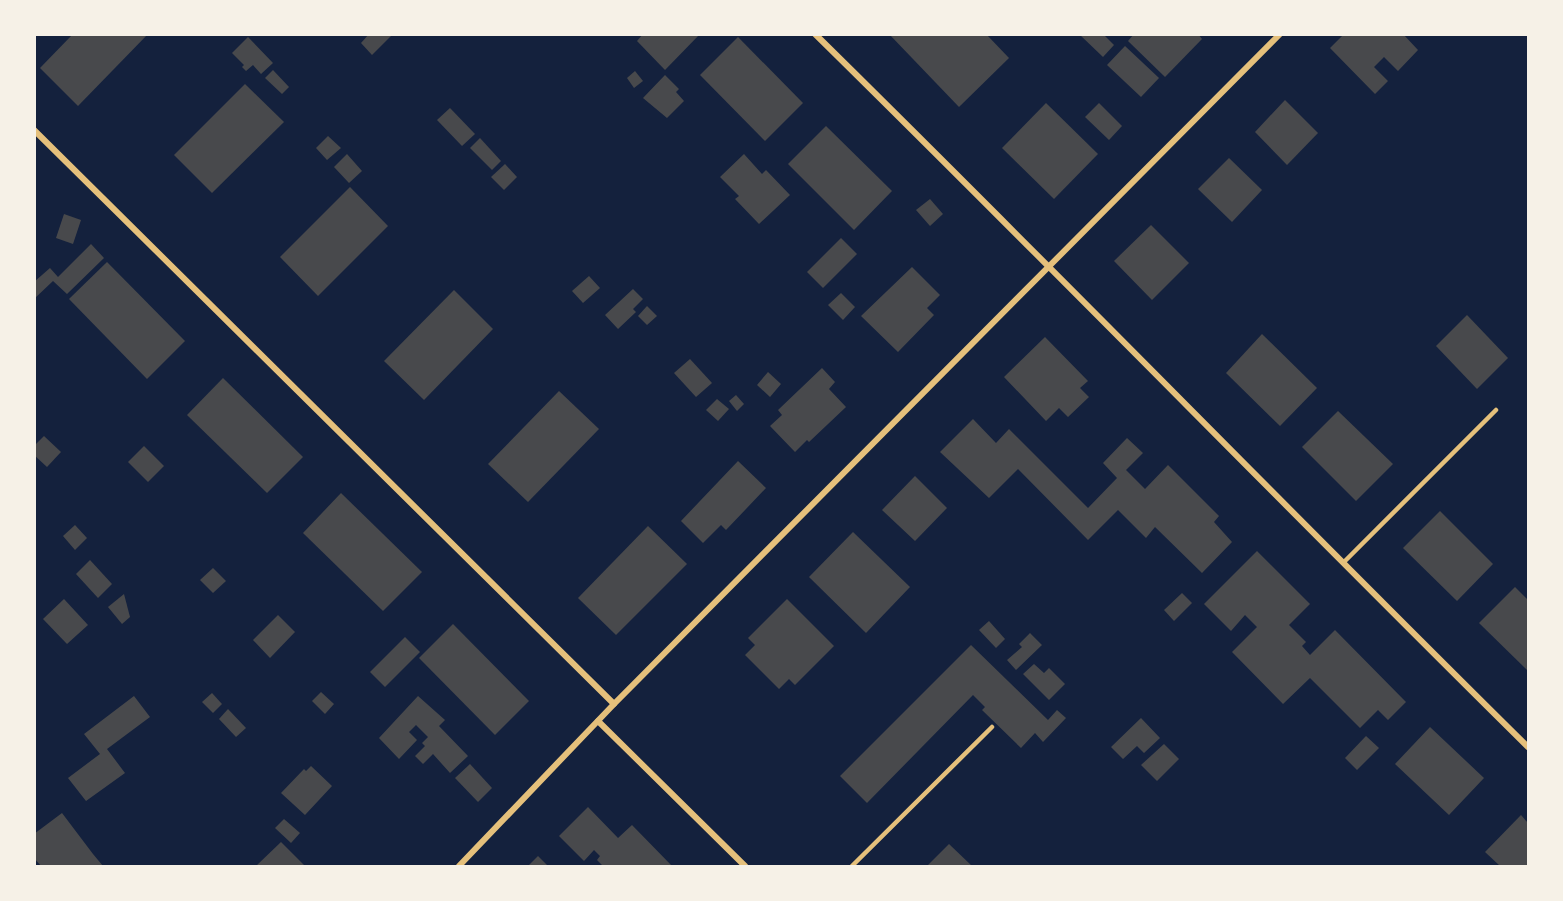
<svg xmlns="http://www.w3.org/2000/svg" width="1563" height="901" viewBox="0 0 1563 901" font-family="'IBM Plex Sans',sans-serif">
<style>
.building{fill:#48494c}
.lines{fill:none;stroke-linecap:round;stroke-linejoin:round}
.service{stroke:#e5c07b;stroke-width:4.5}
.minor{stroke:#e5c07b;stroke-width:6}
</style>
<rect width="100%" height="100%" fill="#14213d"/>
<g class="building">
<polygon points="73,34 148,34 78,106 40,68"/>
<polygon points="369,34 393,34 372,55 361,43"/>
<polygon points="643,34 700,34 665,70 637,41"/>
<polygon points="889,34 986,34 1009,58 959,107"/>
<polygon points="1079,34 1103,34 1114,45 1103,57"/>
<polygon points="1134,34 1198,34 1202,39 1165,77 1128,41"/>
<polygon points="1344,34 1403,34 1418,50 1398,71 1384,57 1374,67 1388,81 1375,94 1330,48"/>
<polygon points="248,37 273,63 261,74 253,65 246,71 242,67 244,65 232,53"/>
<polygon points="738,37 803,103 765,141 700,75"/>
<polygon points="1125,46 1159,78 1141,97 1107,65"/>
<polygon points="273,70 289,87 282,94 265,78"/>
<polygon points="635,71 643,81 634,88 627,78"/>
<polygon points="665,75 679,89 676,92 684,101 667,118 643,98"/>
<polygon points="245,84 284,122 212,193 174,155"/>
<polygon points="1285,100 1318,133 1287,165 1255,132"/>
<polygon points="1046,103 1098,154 1054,199 1002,148"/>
<polygon points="1099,103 1122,126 1109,140 1085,117"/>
<polygon points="450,108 475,134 462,146 437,120"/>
<polygon points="826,126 892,191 854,230 788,164"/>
<polygon points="328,136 341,148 327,160 316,148"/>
<polygon points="480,138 501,161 492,170 470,148"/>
<polygon points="347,154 362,171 349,183 334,167"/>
<polygon points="744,154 762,174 766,170 790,195 759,224 735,199 739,196 720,177"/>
<polygon points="1229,158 1262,190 1232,222 1198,189"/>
<polygon points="505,164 517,177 504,190 491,177"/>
<polygon points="350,187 388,226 318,296 280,257"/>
<polygon points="930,199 943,214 930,226 916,210"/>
<polygon points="64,214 81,220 73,244 56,238"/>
<polygon points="1151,225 1189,263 1152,300 1114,261"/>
<polygon points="841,238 857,254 823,288 807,272"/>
<polygon points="91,244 104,258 67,294 53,281 34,299 34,282 50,268 58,277"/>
<polygon points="107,262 185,341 147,379 69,299"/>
<polygon points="912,267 940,295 927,308 934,315 898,352 861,316"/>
<polygon points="589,276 600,288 583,303 572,291"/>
<polygon points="633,289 643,299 633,309 636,312 618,329 605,315"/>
<polygon points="454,290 493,329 424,400 384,361"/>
<polygon points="841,293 855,307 843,320 828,305"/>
<polygon points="647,306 657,316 647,325 638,316"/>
<polygon points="1467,315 1508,358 1477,389 1436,346"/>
<polygon points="1262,334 1317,388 1280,426 1226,373"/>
<polygon points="1045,337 1088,381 1080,388 1089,397 1068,417 1059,408 1046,421 1004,377"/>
<polygon points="690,359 712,383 696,397 674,373"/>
<polygon points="822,368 835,382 829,389 846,407 809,442 807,440 795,452 770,426 782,415 778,410"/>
<polygon points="768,372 781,384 770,397 757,385"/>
<polygon points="223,378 303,457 267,493 187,415"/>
<polygon points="559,391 599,429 528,502 488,464"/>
<polygon points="736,395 744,404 737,411 729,401"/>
<polygon points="717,399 729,409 718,421 706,410"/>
<polygon points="1338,411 1393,464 1356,501 1302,447"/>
<polygon points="973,419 996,443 1009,429 1088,508 1117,478 1103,463 1127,438 1143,453 1126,470 1145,489 1168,465 1219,516 1214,522 1232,542 1202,573 1155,527 1146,538 1118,510 1088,540 1018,469 989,498 940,452"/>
<polygon points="44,436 61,452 47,467 34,455 34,446"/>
<polygon points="144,446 164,466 148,482 128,462"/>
<polygon points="738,461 766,488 726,530 721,525 703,543 681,521"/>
<polygon points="915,476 947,508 915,541 882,510"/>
<polygon points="341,493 422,572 383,611 303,533"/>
<polygon points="1440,511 1493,564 1457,601 1403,548"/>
<polygon points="75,525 87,538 75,550 63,536"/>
<polygon points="648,526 687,564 616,635 578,598"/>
<polygon points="853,532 910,587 866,633 809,577"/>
<polygon points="1257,551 1310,604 1289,625 1306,642 1302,646 1310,655 1335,630 1406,702 1388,720 1378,710 1360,728 1310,678 1283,704 1232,652 1257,627 1245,615 1231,631 1204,604"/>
<polygon points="90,560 112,584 98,598 76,574"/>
<polygon points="213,568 226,581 213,593 200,580"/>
<polygon points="1515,587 1528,600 1528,671 1479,623"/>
<polygon points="1182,593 1192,603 1174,621 1164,610"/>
<polygon points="124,594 130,617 122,624 108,607"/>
<polygon points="64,599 88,625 67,644 43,619"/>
<polygon points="787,599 834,646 795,685 789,679 779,689 745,655 755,645 748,638"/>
<polygon points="278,615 295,632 270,658 253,640"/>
<polygon points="989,621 1005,639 996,648 979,630"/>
<polygon points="453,624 529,701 495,735 419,658"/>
<polygon points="1030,633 1042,645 1016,670 1007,660 1022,647 1019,644"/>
<polygon points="405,637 420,652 385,687 370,672"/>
<polygon points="971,645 1048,720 1057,710 1066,718 1043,742 1035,733 1021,748 982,710 985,707 973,695 867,803 840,776"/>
<polygon points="1034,664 1044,673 1049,668 1065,684 1049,700 1023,674"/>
<polygon points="321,692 334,704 325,714 312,701"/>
<polygon points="212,693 222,704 213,713 202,702"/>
<polygon points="134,696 150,717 107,749 125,773 86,801 68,778 100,754 84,734"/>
<polygon points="418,696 445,720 439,726 468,756 450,773 433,754 423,764 415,756 425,746 422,743 428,737 416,725 409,732 417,740 399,759 379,738"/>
<polygon points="228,709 246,728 236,737 219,719"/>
<polygon points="1141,718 1160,738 1144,753 1137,746 1123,759 1111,747"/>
<polygon points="1430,727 1484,778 1449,815 1395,764"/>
<polygon points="1366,736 1379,748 1357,770 1345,758"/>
<polygon points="1164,744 1179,759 1157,781 1141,765"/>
<polygon points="470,764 492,788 478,802 455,778"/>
<polygon points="311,766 332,786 305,815 281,793 304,769 306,771"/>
<polygon points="588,807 618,838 632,825 672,866 603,866 597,860 600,856 594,850 584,861 559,836"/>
<polygon points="62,813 93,854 103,866 41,866 34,858 34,834"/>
<polygon points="1521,815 1528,823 1528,866 1500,866 1485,852"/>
<polygon points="284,819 300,833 291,843 275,828"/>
<polygon points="281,842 305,866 256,866"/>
<polygon points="949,844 972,866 927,866"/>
<polygon points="538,856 548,866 528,866"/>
</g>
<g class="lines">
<g class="service">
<polyline points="1343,563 1496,410"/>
<polyline points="852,866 992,727"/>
</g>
<g class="minor">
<path d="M 815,34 C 1055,270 1289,511 1528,747"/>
<polyline points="34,130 614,704"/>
<polyline points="598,721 745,866"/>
<polyline points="459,866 614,704 1280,34"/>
</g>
</g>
<rect width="1563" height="901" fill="none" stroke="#f6f1e7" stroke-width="72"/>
</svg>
